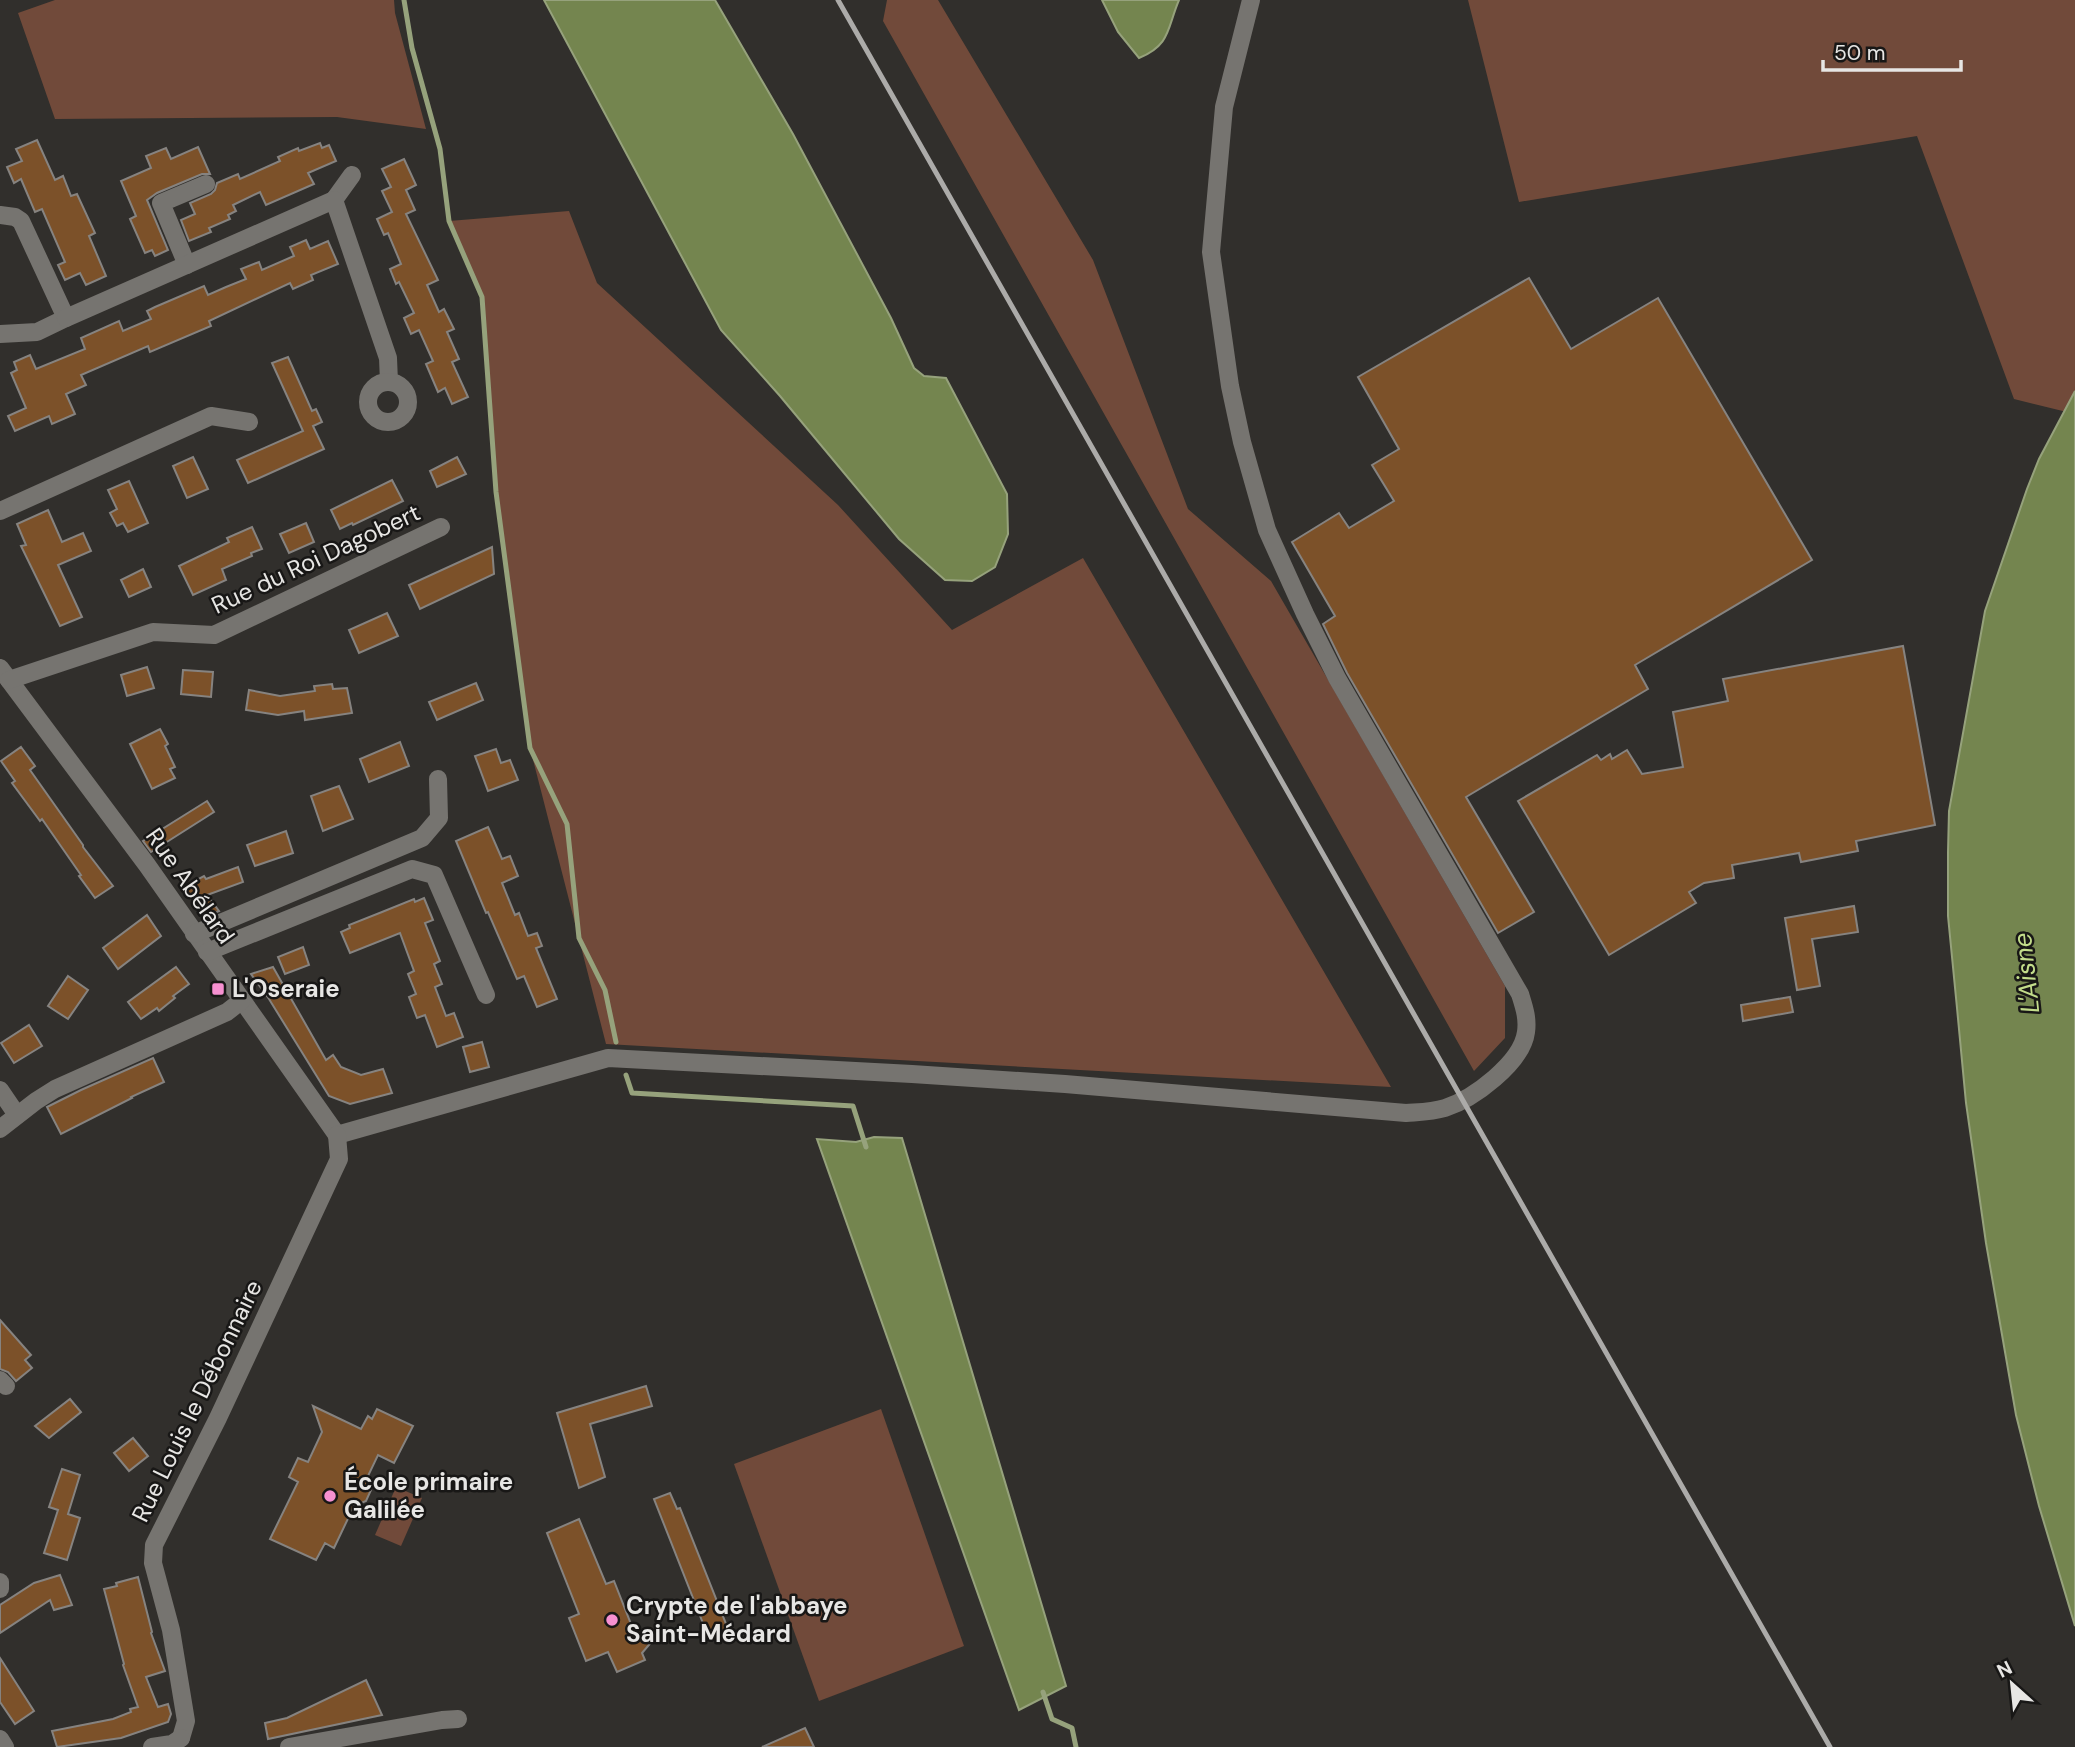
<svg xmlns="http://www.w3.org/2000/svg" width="2075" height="1747" viewBox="0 0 2075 1747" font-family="'DM Sans',sans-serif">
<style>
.green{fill:#714a3a}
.water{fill:#74854f;stroke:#96a27c;stroke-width:2}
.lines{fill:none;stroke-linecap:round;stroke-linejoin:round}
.stream{stroke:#96a27c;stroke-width:5}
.building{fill:#7c5129;stroke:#868380;stroke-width:2}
.street{stroke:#767470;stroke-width:18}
.rail{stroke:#acaba9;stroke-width:5}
.poi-dot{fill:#f690d0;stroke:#181716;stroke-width:2.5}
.labels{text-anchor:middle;stroke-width:5;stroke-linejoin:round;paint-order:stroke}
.street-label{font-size:24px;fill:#e7e6e4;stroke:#181716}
.poi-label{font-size:24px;font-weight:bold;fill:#e7e6e4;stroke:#181716;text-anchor:start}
.water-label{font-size:26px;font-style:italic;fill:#c3dd8b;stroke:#181716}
</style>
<rect width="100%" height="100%" fill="#312f2c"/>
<g class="green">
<polygon points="55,0 394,0 395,13 426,129 337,117 55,119 18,13"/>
<polygon points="887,0 938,0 1093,260 1188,509 1271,581 1505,986 1505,1038 1474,1071 883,21"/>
<polygon points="1468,0 2075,0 2075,414 2014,399 1917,136 1519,202"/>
<polygon points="569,211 597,283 838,505 952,630 1083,558 1391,1087 606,1044 530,748 496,492 482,297 449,221"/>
<polygon points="881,1409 964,1646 819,1701 734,1464"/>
<polygon points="396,1487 422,1498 401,1546 375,1535"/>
</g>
<g class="water">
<polygon points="544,0 715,0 793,134 891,318 914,368 924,376 946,378 1007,494 1008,534 995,567 972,581 945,580 899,539 780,396 721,330"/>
<path d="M 1102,0 L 1179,0 C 1167,28 1171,45 1139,58 L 1118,32 Z"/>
<polygon points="2075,391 2075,1626 2039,1506 2016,1415 1986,1243 1966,1103 1957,1008 1948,916 1948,852 1949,811 1985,611 2027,489 2039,459"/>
<polygon points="874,1137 902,1138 1066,1686 1019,1710 817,1139 856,1142"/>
</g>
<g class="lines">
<g class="stream">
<polyline points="404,0 412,48 440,149 449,221 482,297 496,492 530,748 567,824 579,938 605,990 616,1042"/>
<polyline points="626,1075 632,1093 853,1106 866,1147"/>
<polyline points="1043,1692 1052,1719 1072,1728 1076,1747"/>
</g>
</g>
<g class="building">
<polygon points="37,140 55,180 63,176 71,196 77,194 95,233 89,236 106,276 86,285 80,273 65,280 58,265 65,262 42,209 35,212 21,179 14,183 7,167 22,161 16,149"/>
<polygon points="320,143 322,148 329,145 336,161 308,173 314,184 266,205 260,192 233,205 236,211 228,215 230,219 209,228 211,232 189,241 181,220 195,214 190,203 211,194 215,190 217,183 238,174 240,179 280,161 278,157 298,148 299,151"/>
<polygon points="198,147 210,174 202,174 157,193 147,200 168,250 155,256 152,250 145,253 130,219 136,216 121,181 151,168 146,156 166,148 171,159"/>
<polygon points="404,159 416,185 406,190 415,210 406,214 438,280 427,285 439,312 444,309 454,329 447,332 459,359 452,362 468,397 452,404 445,388 438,392 426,364 433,361 419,330 411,334 404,318 414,313 399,282 396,284 390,269 401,264 388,233 384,235 377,219 392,212 382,191 391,187 382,169"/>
<polygon points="306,240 310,249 328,241 338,264 311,275 313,280 293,289 290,283 209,321 211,326 150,352 148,346 81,375 86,385 66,394 75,414 52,424 49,416 15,431 8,416 26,408 11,373 17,370 14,362 30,355 36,369 85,349 81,338 119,321 123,331 151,319 147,311 155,307 204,286 208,295 226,287 246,279 241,269 259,262 262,270 294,256 290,247"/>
<polygon points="1529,278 1571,349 1658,298 1812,560 1635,665 1648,689 1466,797 1534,912 1498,933 1347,673 1323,624 1335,616 1292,542 1339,513 1349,528 1394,501 1372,465 1399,449 1358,377"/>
<polygon points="288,357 312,411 316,409 322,422 313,426 324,449 248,483 237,460 303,431 272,363"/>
<polygon points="193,457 208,489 187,498 173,466"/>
<polygon points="457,457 466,474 437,487 430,471"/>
<polygon points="392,480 403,501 353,525 352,523 340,529 331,510"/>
<polygon points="129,481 148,523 128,532 123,523 117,526 110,513 117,509 108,490"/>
<polygon points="48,510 62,542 83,533 91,551 58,565 82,617 60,626 21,546 26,545 17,524"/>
<polygon points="306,523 314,542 289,553 280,534"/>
<polygon points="252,527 262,549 251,553 252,556 222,569 226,580 193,595 179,566 229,542 227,538"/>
<polygon points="492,547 494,574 420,609 409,585"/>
<polygon points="143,569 151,587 129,597 121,580"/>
<polygon points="387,613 398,636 359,653 349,630"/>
<polygon points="1903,646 1935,825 1856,841 1858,851 1801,862 1799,853 1732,865 1734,878 1704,883 1689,892 1696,903 1609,955 1518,801 1597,755 1601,760 1610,754 1612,759 1627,750 1642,774 1683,767 1673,712 1728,701 1723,679"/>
<polygon points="147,667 154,688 127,696 121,675"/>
<polygon points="183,670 213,672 211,697 181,694"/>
<polygon points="476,683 483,700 437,720 429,702"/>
<polygon points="332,684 333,689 347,688 352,713 305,720 304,711 278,715 246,710 249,690 280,696 315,691 314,686"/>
<polygon points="160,729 168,744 165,746 175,767 170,769 175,778 152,789 130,744"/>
<polygon points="400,742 409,766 369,782 360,759"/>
<polygon points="21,747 35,766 30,770 83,845 83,847 113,886 95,898 79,876 81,875 42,819 40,821 12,783 15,781 1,761"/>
<polygon points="496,749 501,763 510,760 518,780 488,791 475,756"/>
<polygon points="339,786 353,819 323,831 311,796"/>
<polygon points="207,801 214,812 151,852 143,841"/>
<polygon points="488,827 502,859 510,856 518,876 502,883 515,915 519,913 528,936 537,933 542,946 536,948 557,999 537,1007 524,976 517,979 488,912 486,913 456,841"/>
<polygon points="286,831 293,853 255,866 247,845"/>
<polygon points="238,867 243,882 207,895 219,911 204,917 183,887 204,876 206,879"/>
<polygon points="424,898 433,920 425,923 440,961 434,964 442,984 435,987 446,1016 454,1013 463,1037 437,1047 425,1015 417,1018 409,997 416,994 408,974 414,971 400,933 350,953 341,932 350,928 349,925 382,912 414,899 415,902"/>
<polygon points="1854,906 1858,932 1812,939 1820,986 1797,990 1785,918"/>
<polygon points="147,915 161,936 118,969 103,948"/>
<polygon points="303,947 309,965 285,974 278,957"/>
<polygon points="176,967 189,984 173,996 175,998 159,1011 157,1008 141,1019 128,1002"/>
<polygon points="273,967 326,1060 333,1055 341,1067 361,1075 383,1069 392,1093 350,1104 329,1096 269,999 251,974"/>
<polygon points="68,976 88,990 68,1019 48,1006"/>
<polygon points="1790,997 1793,1012 1743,1021 1741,1005"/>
<polygon points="29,1025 42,1046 14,1063 1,1043"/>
<polygon points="482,1042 489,1067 470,1072 463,1047"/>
<polygon points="153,1058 164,1082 131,1097 132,1098 61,1134 47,1107 81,1090"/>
<polygon points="0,1320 31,1355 25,1360 32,1368 16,1381 8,1372 0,1369"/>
<polygon points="646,1386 652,1406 590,1424 605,1477 579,1488 557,1413"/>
<polygon points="70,1399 81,1412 49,1438 35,1426"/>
<polygon points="313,1406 361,1429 368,1416 372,1419 377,1409 413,1426 394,1463 378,1455 367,1478 371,1490 366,1501 354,1506 334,1548 325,1543 316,1560 270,1539 298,1482 289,1477 298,1458 308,1462 322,1432"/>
<polygon points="133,1438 148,1456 129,1471 114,1453"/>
<polygon points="62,1469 80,1475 68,1514 80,1518 67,1560 44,1553 58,1510 49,1507"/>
<polygon points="670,1493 677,1509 680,1508 728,1629 708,1636 654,1499"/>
<polygon points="579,1519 606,1584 614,1581 633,1629 651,1632 654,1639 642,1653 645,1660 617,1672 608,1652 586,1661 569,1618 579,1614 547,1533"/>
<polygon points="60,1575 72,1605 54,1610 50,1600 0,1633 0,1605 34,1583"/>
<polygon points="138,1577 152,1632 151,1633 165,1671 146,1677 158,1707 168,1704 171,1714 168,1722 121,1738 57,1747 52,1731 113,1719 131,1712 130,1709 138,1707 123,1665 124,1664 104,1589 117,1586 116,1583"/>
<polygon points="0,1658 34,1711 15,1724 0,1702"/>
<polygon points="366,1680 382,1715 268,1739 265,1723 287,1718"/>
<polygon points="805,1728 814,1747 762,1747"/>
</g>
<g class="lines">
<g class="street">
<polyline points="334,200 352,175"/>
<polyline points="0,215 15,217 21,221 66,318 37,332 0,334"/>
<polyline points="187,265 161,203 206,184"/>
<polyline points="66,318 334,200 388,358 389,382"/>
<circle cx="388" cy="402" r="20"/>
<polyline points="0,511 211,416 249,422"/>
<polyline points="0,668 147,865 337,1135"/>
<polyline points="9,680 153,632 214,635 441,527"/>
<polyline points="194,934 422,838 439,818 438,779"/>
<polyline points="207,952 412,869 434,875 486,995"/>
<polyline points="0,1090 17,1115"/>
<polyline points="0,1129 36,1101 55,1089 227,1012 241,1001"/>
<path d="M 337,1135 L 608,1058 L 912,1074 L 1065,1084 L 1406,1113 C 1419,1112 1432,1112 1445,1108 C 1473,1099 1522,1063 1526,1032 C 1528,1018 1524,1007 1520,994 L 1337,678 L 1305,614 L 1267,530 L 1242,442 L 1230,386 L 1211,252 L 1224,107 L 1251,0"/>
<polyline points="0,1380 6,1386"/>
<polyline points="0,1582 0,1589"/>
<polyline points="181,1738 186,1721 171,1630 153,1563 154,1545 218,1418 339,1159 337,1135"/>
<polyline points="0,1739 5,1747"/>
<polyline points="152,1747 172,1744 181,1738"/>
<polyline points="289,1747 442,1720 458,1719"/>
</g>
<polyline class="rail" points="838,0 1830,1747"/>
</g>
<g class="poi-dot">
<rect x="211" y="982" width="14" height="14" rx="3.5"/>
<circle cx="330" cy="1496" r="7"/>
<circle cx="612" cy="1620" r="7"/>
</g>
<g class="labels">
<g class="street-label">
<text transform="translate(316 559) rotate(-25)" y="8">Rue du Roi Dagobert</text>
<text transform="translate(190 886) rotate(55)" y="8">Rue Abélard</text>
<text transform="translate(197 1401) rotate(-64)" y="8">Rue Louis le Débonnaire</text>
</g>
<g class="poi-label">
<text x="232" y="997">L'Oseraie</text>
<text x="344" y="1490">École primaire<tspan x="344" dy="28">Galilée</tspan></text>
<text x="626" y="1614">Crypte de l'abbaye<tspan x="626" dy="28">Saint-Médard</tspan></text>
</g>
<g class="water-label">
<text transform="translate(2026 973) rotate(-96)" y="9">L'Aisne</text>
</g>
</g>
<g transform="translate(2012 1684) rotate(333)" stroke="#181716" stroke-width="5" paint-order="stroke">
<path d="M0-5L12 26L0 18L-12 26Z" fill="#e7e6e4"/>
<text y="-10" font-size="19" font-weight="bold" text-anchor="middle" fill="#e7e6e4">N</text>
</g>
<path d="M1823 60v10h138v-10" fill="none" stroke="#e7e6e4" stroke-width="3.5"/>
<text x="1834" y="60" font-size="21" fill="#e7e6e4" stroke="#181716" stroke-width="5" paint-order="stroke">50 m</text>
</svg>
